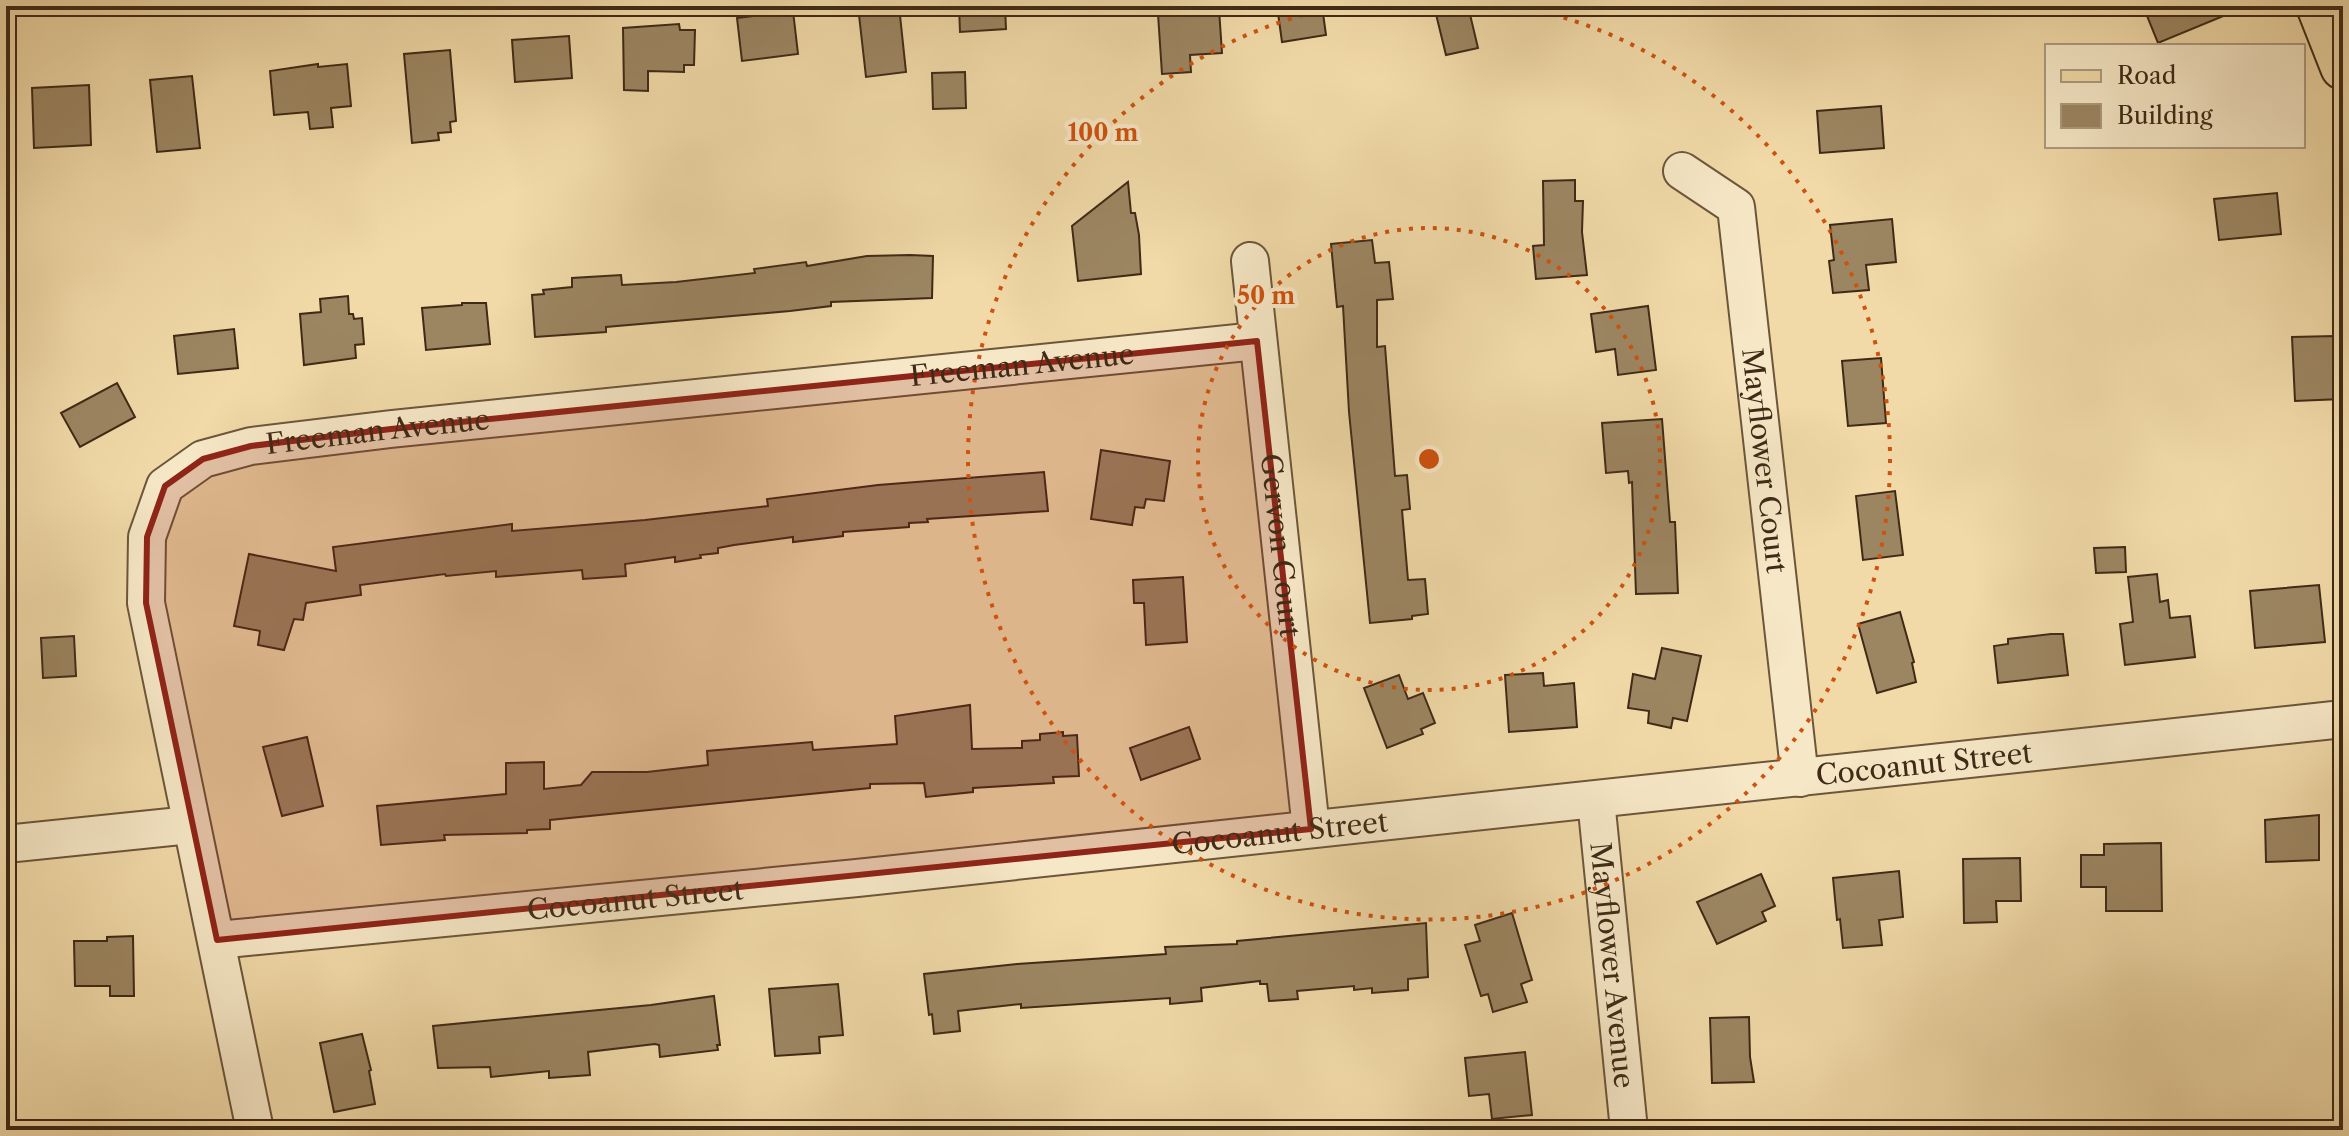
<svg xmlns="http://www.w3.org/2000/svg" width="2349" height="1136" viewBox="0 0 2349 1136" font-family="'Libre Caslon Text',serif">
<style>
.building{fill:#9c8662;stroke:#3f2a17;stroke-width:2}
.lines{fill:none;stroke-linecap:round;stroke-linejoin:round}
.minor-casing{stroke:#6c563b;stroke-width:40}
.major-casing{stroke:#3f2a17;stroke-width:48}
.minor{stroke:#f6e7c6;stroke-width:36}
.major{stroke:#f1daa8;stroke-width:44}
.marked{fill:#8f2418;fill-opacity:0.2;stroke:#8f2418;stroke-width:6;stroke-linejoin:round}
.ring{fill:none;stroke:#cf520e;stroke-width:4;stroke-dasharray:4 8}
.labels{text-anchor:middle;stroke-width:8;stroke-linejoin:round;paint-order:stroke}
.street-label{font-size:28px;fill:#3f2a17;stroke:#f6e7c6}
.centre{fill:#cf520e;stroke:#f6e7c6;stroke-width:4}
.ring-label{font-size:24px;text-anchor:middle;font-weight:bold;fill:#cf520e;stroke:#f6e7c6;stroke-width:8;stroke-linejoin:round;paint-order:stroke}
</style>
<rect width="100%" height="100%" fill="#f1daa8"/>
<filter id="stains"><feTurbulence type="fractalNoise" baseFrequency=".0025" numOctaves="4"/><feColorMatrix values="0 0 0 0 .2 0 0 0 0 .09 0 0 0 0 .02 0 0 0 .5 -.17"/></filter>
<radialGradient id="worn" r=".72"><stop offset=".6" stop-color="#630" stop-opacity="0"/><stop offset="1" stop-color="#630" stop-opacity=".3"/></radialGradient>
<g class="building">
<polygon points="858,6 899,6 906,72 866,77"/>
<polygon points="959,6 1005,6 1006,29 960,32"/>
<polygon points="1277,6 1322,6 1326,35 1282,42"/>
<polygon points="1434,6 1468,6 1478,48 1446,55"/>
<polygon points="2143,6 2245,6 2245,7 2158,43"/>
<polygon points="1219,9 1222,53 1190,55 1191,72 1162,74 1158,14"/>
<polygon points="793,11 798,54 742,61 737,18"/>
<polygon points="679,24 680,30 695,30 694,65 684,65 684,72 648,71 648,91 624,90 623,28"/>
<polygon points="569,36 572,78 515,82 512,40"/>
<polygon points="450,50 456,121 450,122 451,132 438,133 439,140 412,143 404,54"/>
<polygon points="318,64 318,67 347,64 351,106 331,108 333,127 310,129 308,112 274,115 270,71"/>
<polygon points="965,72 966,108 933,109 932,73"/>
<polygon points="192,76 200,148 157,152 150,80"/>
<polygon points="89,85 91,145 34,148 32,88"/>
<polygon points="1881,106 1884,148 1820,153 1817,111"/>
<polygon points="1575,180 1575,201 1583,201 1582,232 1587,275 1536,279 1533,246 1544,245 1543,181"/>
<polygon points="1128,182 1131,213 1135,213 1139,235 1141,274 1078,281 1072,226"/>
<polygon points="2277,193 2281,234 2219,240 2214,199"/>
<polygon points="1892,219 1896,262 1866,265 1869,290 1833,293 1829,261 1834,260 1830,225"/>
<polygon points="1372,240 1375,263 1389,262 1393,299 1377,300 1377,347 1385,346 1395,476 1407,475 1410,509 1402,510 1408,580 1425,579 1428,614 1412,616 1412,619 1370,623 1349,412 1343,306 1337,307 1331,244"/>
<polygon points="910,255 933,256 932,298 831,302 831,306 790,311 606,327 606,332 535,337 532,295 544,294 543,290 572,287 572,278 621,275 622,285 676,282 755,273 754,269 806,262 807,266 867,256"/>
<polygon points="348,296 349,314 353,314 354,319 362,318 364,344 355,345 356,358 304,365 300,314 321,312 320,299"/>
<polygon points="462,303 486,303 490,344 426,350 422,308 462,305"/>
<polygon points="1648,306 1656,370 1618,375 1615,349 1596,352 1591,314"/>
<polygon points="234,329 238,368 178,374 174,336"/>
<polygon points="2334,336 2334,341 2340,341 2342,399 2295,401 2292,337"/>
<polygon points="1881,358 1886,423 1848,426 1842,361"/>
<polygon points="117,383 135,417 80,447 61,413"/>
<polygon points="1662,419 1670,522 1675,522 1678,593 1636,594 1632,482 1629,483 1628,471 1606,473 1602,423"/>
<polygon points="1101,450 1170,461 1164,501 1146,499 1144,508 1135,507 1132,525 1091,519"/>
<polygon points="1044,472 1048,511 927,519 928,522 909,523 909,527 843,532 843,536 793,542 793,537 734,545 718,548 718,553 700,555 701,558 675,562 675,557 625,564 626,576 583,579 582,570 496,577 496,571 446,576 445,574 360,585 361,595 306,603 303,620 294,619 284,650 258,645 260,631 234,626 249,554 336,571 333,547 512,524 512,531 645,520 768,506 767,499 878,485"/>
<polygon points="1895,491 1903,555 1863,560 1856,496"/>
<polygon points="2125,547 2126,572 2096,573 2094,548"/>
<polygon points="2157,574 2160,602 2168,600 2170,618 2190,616 2195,657 2125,665 2120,624 2133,622 2128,577"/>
<polygon points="1183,577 1187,642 1146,645 1144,603 1134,603 1133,580"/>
<polygon points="2319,585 2325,642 2255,648 2250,591"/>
<polygon points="1900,612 1914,662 1912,663 1916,682 1877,693 1858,624"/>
<polygon points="2051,634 2063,634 2068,675 1998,683 1994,646 2008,644 2008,639"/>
<polygon points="74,636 76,676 43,678 41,638"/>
<polygon points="1662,648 1701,656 1687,721 1673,718 1671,728 1648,723 1649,711 1628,708 1633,674 1655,679"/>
<polygon points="1543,673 1544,686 1574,683 1577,727 1509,732 1505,675"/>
<polygon points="1399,675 1408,699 1423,693 1435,723 1421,729 1423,734 1387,748 1364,688"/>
<polygon points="970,705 972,749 1022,748 1022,741 1040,740 1040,734 1063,732 1063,736 1077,735 1079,776 1053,777 1054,783 973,788 973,792 926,797 924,783 870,784 870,788 550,820 550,829 527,830 527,833 444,835 445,840 381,845 377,806 506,794 506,763 544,762 544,789 581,785 592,772 647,772 708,765 707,751 812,742 813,750 897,744 895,716"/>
<polygon points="1189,727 1200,759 1141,780 1130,748"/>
<polygon points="307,737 323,806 282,816 263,747"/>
<polygon points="2319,815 2319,860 2266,862 2265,820"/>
<polygon points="2161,843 2162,911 2106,911 2106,887 2081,887 2081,855 2104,855 2104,844"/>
<polygon points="2020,858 2021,901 1996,901 1997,922 1964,923 1963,859"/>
<polygon points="1899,871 1903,917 1879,920 1882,945 1843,948 1840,919 1837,920 1833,878"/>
<polygon points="1761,874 1775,906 1762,912 1766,921 1717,944 1697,902"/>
<polygon points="1512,913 1532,980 1521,984 1527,1002 1493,1012 1488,994 1481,996 1465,945 1480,941 1475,925"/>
<polygon points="1426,923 1428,977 1408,979 1408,990 1372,993 1372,988 1354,990 1354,986 1297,991 1298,999 1269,1001 1267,984 1260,984 1260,981 1201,988 1202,1001 1170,1004 1170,998 1021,1008 1021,1004 958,1011 960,1031 934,1034 932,1014 929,1015 924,974 1017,964 1166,954 1165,947 1237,944 1237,941"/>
<polygon points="133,936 134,996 110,996 110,986 75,986 74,941 107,941 107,937"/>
<polygon points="838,984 843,1035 819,1037 820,1053 775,1056 769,989"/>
<polygon points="714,996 720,1045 717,1045 718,1050 660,1057 659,1045 655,1044 588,1052 590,1075 549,1078 549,1071 491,1077 490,1067 438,1068 433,1026 651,1005"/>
<polygon points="1749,1017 1750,1057 1754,1082 1712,1083 1710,1018"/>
<polygon points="362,1034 371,1070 369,1071 375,1104 334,1112 320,1043"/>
<polygon points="1525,1052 1532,1115 1492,1119 1489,1094 1469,1096 1465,1058"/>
</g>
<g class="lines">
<g class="minor-casing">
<g id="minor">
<path id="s1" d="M 1682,171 L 1736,207 L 1800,778"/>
<path id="s2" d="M 1250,261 L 1311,829"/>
<path id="s3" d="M 1596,800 L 1629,1130"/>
<polyline points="6,844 190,825"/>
<path id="s4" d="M 217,940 L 857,878 L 2343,719"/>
<path id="s5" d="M 255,1130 L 146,603 L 147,537 L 165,486 L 203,459 L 251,446 L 391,429 L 1257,341"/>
</g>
</g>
<g class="major-casing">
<polyline id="major" points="2319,6 2343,67"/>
</g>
<use href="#minor" class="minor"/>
<use href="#major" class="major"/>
</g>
<path class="marked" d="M 1257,341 L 1311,829 L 217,940 L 146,603 L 147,537 L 165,486 L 203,459 L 251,446 L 391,429 Z"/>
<g class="ring">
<circle cx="1429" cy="459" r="231"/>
<path d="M1517 6A461 461 0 1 1 1341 6"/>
</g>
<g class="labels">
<g class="street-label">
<text dy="10" stroke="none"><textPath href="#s5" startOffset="1530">Freeman Avenue</textPath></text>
<text dy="10" stroke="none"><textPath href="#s5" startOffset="882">Freeman Avenue</textPath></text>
<text dy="10" stroke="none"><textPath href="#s1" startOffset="320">Mayflower Court</textPath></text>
<text dy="10" stroke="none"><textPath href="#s2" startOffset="286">Gervon Court</textPath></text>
<text dy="10" stroke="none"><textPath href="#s4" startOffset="1716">Cocoanut Street</textPath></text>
<text dy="10" stroke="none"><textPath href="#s4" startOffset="1068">Cocoanut Street</textPath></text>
<text dy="10" stroke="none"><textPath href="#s4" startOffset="420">Cocoanut Street</textPath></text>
<text dy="10" stroke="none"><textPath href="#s3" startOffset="166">Mayflower Avenue</textPath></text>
</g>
</g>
<circle cx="1429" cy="459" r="12" class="centre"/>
<g class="ring-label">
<text x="1103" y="141">100 m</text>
<text x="1266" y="304">50 m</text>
</g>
<rect width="2349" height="1136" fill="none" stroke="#f1daa8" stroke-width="32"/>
<rect x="8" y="8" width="2333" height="1120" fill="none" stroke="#3f2a17" stroke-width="4"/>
<rect x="16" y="16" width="2317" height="1104" fill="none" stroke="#3f2a17" stroke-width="2"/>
<rect x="2045" y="44" width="260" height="104" fill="#f6e7c6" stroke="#ad9b80" stroke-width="2"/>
<rect x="2061" y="70" width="40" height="12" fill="#f1daa8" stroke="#ad9b80" stroke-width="2"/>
<text x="2117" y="84" font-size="24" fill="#3f2a17">Road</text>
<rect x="2061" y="104" width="40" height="24" fill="#9c8662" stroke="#ad9b80" stroke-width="2"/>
<text x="2117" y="124" font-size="24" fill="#3f2a17">Building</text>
<rect width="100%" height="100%" filter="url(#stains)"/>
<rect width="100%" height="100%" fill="url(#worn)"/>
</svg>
